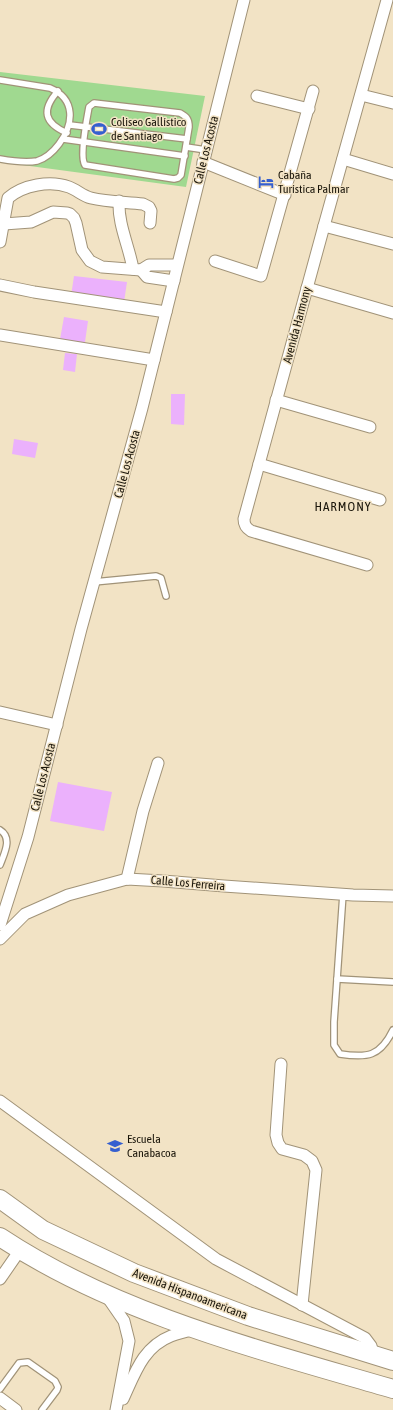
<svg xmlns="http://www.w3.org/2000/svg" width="393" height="1410" viewBox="0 0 393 1410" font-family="'Asap Condensed',sans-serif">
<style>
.green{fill:#a0d990}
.building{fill:#ebb1fc}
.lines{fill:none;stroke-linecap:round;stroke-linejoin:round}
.lane-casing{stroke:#a19378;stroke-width:8}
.street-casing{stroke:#a19378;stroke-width:13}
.primary-casing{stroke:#a19378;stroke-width:20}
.lane{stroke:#fff;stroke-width:5.5}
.street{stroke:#fff;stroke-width:11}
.primary{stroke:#fff;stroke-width:18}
.labels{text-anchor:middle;stroke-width:3;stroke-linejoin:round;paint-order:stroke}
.poi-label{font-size:12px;fill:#1b160b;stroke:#f2e3c5;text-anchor:start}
.street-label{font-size:12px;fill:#1b160b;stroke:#f2e3c5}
.neighbourhood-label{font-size:13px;letter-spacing:1px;fill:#1b160b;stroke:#f2e3c5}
</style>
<rect width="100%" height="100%" fill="#f2e3c5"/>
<polygon class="green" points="0,72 205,96 186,187 0,162"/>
<g class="building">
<polygon points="74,276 127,282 124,302 71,296"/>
<polygon points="64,317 88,321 84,349 59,345"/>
<polygon points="65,353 77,354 75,372 63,370"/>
<polygon points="171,394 185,394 184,425 171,424"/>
<polygon points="14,439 38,443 35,458 12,454"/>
<polygon points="58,782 112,792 104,831 50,821"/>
</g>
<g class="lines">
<g class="lane-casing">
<g id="lane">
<path d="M 0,80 L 50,88 C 76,99 74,124 59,144 C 53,152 47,158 37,161 C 26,163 11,161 0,159"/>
<path d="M 58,91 C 41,110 44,123 67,133"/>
<path d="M 94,103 L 180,113 C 187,117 189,119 189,127 L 181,175 L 178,178 L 174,179 L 85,165 C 79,157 87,118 89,107 Z"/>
<polyline points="70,125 187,139"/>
<polyline points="63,139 185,156"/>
<polyline points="186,147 206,150"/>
<polyline points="94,582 156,576 161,578 166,596"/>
<path d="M 0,830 C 13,838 4,854 0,865"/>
<path d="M 343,894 L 334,1022 L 334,1045 L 340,1054 C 367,1058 380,1057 393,1030"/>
<polyline points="337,979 393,982"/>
<polyline points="0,1389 19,1363 28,1362 55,1381 58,1387 57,1390 42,1410"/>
</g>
</g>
<g class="street-casing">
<g id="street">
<polyline points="361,95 393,103"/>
<polyline points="257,96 309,109"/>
<polyline points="343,159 393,174"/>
<polyline points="203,162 285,195"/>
<path d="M 119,201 C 118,225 129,246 133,269"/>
<polyline points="4,224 31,222 53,212 67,213 70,214 74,218 76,223 82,250 90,261 102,267 141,270 149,265 177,265"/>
<polyline points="324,226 393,244"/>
<path d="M 0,242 L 8,198 C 23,185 50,180 69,187 C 77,190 83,196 91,198 C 107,202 126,202 143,204 L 149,207 L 151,211 L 150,223"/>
<polyline points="215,261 261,276 313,91"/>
<polyline points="141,270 147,277 174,281"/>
<polyline points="0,285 34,292 166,312"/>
<polyline points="307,288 393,313"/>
<polyline points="0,335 154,360"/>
<polyline points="276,400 370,427"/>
<polyline points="259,464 380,500"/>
<path d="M 367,565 L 251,531 C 246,528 244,525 244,519 L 324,226 L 387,0"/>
<polyline points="0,712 57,725"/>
<polyline points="127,879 143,811 158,763"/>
<polyline points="0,925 28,837 81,629 142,408 244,0"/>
<polyline points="0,939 25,914 68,895 127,879 163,881 224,886 353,895 393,896"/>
<polyline points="281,1064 276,1135 278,1143 282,1149 304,1155 312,1161 316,1170 302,1305"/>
<polyline points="0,1101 216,1259 365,1338 371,1346 374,1356"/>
<polyline points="0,1279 20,1250"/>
<polyline points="106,1295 124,1321 129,1341 116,1410"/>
<polyline points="0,1398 16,1410"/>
<path d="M 123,1399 C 135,1373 143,1347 171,1336 C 179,1333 187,1331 195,1329"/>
</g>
</g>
<g class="primary-casing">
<g id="primary">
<polyline points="0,1199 43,1230 134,1273 248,1316 393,1361"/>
<path d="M 0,1237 C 116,1314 260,1350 393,1389"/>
</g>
</g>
<use href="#lane" class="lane"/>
<use href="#street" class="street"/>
<use href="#primary" class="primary"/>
</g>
<defs>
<g id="stadium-bare" transform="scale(1.2)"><path d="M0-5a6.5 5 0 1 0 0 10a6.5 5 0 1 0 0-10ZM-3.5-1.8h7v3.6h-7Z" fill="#355fcf" stroke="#f2e3c5" stroke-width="2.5" paint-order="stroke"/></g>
<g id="hotel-bare" transform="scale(1.2)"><path d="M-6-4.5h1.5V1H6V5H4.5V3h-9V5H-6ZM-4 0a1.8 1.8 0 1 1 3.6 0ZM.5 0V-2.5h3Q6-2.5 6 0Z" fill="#355fcf" stroke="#f2e3c5" stroke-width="2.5" paint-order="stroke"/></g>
<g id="school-bare" transform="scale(1.2)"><path d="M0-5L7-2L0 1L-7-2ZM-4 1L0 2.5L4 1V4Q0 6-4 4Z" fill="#355fcf" stroke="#f2e3c5" stroke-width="2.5" paint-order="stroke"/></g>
</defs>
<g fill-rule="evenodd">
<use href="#stadium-bare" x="99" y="129"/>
<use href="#hotel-bare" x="266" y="182"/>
<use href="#school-bare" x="115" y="1146"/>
</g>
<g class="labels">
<g class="poi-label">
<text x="111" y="126">Coliseo Gallístico<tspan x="111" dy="14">de Santiago</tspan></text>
<text x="278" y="179">Cabaña<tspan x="278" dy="14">Turística Palmar</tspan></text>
<text x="127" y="1143">Escuela<tspan x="127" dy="14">Canabacoa</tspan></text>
</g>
<g class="street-label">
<text transform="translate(206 150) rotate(-76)" y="4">Calle Los Acosta</text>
<text transform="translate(297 325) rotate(-75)" y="4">Avenida Harmony</text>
<text transform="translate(127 464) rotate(-75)" y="4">Calle Los Acosta</text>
<text transform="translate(43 777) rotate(-76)" y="4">Calle Los Acosta</text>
<text transform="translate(188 883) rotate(5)" y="4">Calle Los Ferreira</text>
<text transform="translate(190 1294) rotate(21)" y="4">Avenida Hispanoamericana</text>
</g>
<g class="neighbourhood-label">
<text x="343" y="511">HARMONY</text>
</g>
</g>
</svg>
